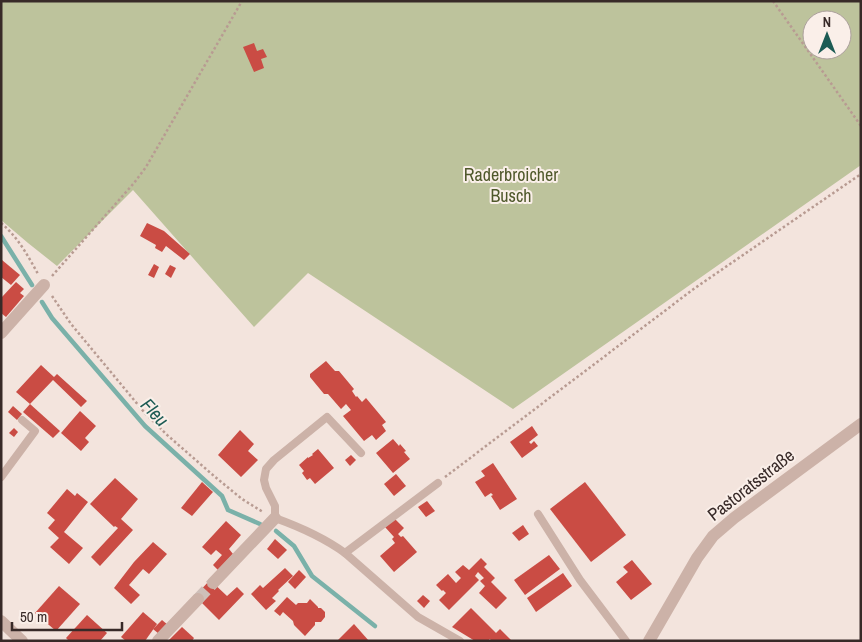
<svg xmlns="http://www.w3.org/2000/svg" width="862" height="642" viewBox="0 0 862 642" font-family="'Archivo Narrow',sans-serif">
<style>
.green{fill:#bdc39c;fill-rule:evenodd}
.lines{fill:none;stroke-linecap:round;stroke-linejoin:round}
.stream{stroke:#7ab1a9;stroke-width:4.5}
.building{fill:#ca4c44}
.minor-tunnel{stroke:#cebfb9;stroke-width:12;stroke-dasharray:12 6;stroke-linecap:butt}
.path{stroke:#b89b92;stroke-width:2.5;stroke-dasharray:2.5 2.5;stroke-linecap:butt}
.service{stroke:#ccb2a8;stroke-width:8}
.minor{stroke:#ccb2a8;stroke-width:12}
.tertiary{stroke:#ccb2a8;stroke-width:12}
.labels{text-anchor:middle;stroke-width:4;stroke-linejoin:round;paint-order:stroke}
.park-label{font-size:18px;fill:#4f582b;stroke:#faefe9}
.street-label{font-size:18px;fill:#382a28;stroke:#faefe9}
.water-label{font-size:19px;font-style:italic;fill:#1c5b54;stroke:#faefe9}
</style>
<rect width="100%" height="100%" fill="#f3e4dd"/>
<path class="green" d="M 1,1 L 861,1 L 861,165 L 513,409 L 308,273 L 254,327 L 133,190 L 57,266 L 28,243 L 1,220 ZM 812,20 L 842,20 L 842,50 L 812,50 Z"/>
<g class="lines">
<g class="stream">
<polyline points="1,236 32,285"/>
<polyline points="42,302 52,318 145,426 222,496 228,510 260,524"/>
<polyline points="276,531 294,546 312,576 375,626"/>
</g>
</g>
<g class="building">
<polygon points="254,43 257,51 263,49 267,57 261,59 264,68 254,72 243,47"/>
<polygon points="147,223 164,231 190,254 184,260 166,246 162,252 155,248 156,245 140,236"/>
<polygon points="2,260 20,275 11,285 1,277 1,261"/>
<polygon points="154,264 159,267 154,278 148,275"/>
<polygon points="170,265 176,268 171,278 165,274"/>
<polygon points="16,282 24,289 20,293 24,296 6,317 1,313 1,298"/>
<polygon points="326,361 335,371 339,371 354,389 352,391 356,397 357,396 362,402 366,398 386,422 382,425 386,431 376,440 372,435 364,441 343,416 351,410 346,404 341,409 328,394 324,394 310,377 310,374"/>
<polygon points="41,365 54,377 57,374 87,401 81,407 53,380 30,404 16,392"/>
<polygon points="30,404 60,431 53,438 23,412"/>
<polygon points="13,406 22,414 17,420 8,412"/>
<polygon points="80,411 96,426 85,438 89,442 81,451 61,433"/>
<polygon points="532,426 538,435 529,442 531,444 534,441 538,446 522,458 510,442"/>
<polygon points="14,428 18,432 14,437 9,433"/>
<polygon points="240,430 254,444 248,451 258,460 241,477 218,455"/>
<polygon points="393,439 399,446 400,444 406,451 404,452 410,459 393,473 376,453"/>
<polygon points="318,449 334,468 315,484 310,478 307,480 302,473 304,471 299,465 308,457 308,458 313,455 312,454"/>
<polygon points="351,455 356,460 350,466 345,460"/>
<polygon points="493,463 517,499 500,510 491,496 493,495 491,493 485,497 475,482 485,476 481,471"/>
<polygon points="396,474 406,486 394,496 384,484"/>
<polygon points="115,478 138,499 121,519 133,530 100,566 91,557 118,528 115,526 114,527 90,504"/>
<polygon points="202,482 213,492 192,516 181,508"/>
<polygon points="585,482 626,535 591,562 550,509"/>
<polygon points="67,489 75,496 77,493 88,502 64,532 83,548 69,564 50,547 59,538 48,528 55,520 47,513"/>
<polygon points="427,501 435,511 426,517 418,507"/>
<polygon points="395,519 404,528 398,534 401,537 403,536 417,552 394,572 380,556 395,543 392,539 394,537 385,527"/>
<polygon points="226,521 241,535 229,549 233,554 218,570 213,565 222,555 216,550 211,555 202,547"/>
<polygon points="523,525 529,534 519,541 512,533"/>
<polygon points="275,539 287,550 278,559 267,549"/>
<polygon points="153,542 167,554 149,574 143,569 129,585 140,595 131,604 114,588 134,562"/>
<polygon points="549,555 560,569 525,595 514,580"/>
<polygon points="481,558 487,564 484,567 495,578 491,582 507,598 496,609 479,593 485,586 480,581 484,578 478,572 475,576 479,580 449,610 439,600 446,593 443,590 442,591 436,585 448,574 456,583 461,578 455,572 463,565 469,570"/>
<polygon points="632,560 652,584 631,600 616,582 628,572 623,567"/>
<polygon points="285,568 293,576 278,590 279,591 272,598 276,601 266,610 251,594 260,585 263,588"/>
<polygon points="299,570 306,577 295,589 288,582"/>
<polygon points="563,573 572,586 536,612 527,598"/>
<polygon points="210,580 227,596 237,587 244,594 219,620 195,596"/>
<polygon points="59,586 80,604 56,631 35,613"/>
<polygon points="423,595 430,601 424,608 417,601"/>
<polygon points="287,597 296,605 298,603 307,603 310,599 318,607 318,608 321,608 325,612 325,617 321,622 315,622 315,625 305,636 294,625 293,621 283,612 280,616 274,611"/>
<polygon points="471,608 496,633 500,629 512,641 491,641 490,639 488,641 475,641 452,627"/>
<polygon points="143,612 157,624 145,641 126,641 121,637"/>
<polygon points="87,615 107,633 100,641 69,641 66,638"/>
<polygon points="162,620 168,625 159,634 153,629"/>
<polygon points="354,624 369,641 337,641"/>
<polygon points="182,627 194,638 192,641 168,641"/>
</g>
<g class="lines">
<polyline class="minor-tunnel" points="198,599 213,583"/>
<g class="path">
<polyline points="773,1 861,126"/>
<path d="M 1,223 C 18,237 28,256 38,274"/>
<polyline points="52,276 134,183 146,167 242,1"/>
<polyline points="52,296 71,324 144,412 166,434 214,476 242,499 263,512"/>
<polyline points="445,477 695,288 861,174"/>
</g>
<g class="service">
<path d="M 361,453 L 327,417 L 274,460 L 266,469 L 264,480 L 266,488 L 275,506 L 275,518 C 300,527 323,537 345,553 L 418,617 L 460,641"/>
<polyline points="1,477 35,431 22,420"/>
<polyline points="538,514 580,580 626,641"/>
<polyline points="345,553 438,483"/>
</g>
<g class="minor">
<polyline points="1,333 44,285"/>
<polyline points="213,583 275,518"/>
<polyline points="158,641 198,599"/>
<polyline points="649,641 697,558 713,536 734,518 861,424"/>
</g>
<polyline class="tertiary" points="1,621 22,641"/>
</g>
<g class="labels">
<g class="park-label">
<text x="511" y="181">Raderbroicher<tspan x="511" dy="21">Busch</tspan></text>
</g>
<g class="street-label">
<text transform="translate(751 485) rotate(-38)" y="6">Pastoratsstraße</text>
</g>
<g class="water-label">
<text transform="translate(155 412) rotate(47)" y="7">Fleu</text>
</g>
</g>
<rect width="862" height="642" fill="none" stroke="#382a28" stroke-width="5"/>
<g transform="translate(827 35)"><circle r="24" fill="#faefe9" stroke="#aca09c"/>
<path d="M0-4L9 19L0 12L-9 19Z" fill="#1c5b54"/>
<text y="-8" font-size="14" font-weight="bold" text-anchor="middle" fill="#382a28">N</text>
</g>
<path d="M12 622v8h110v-8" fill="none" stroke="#382a28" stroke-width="2.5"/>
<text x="20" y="622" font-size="15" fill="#382a28" stroke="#faefe9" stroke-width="4" paint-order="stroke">50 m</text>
</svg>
